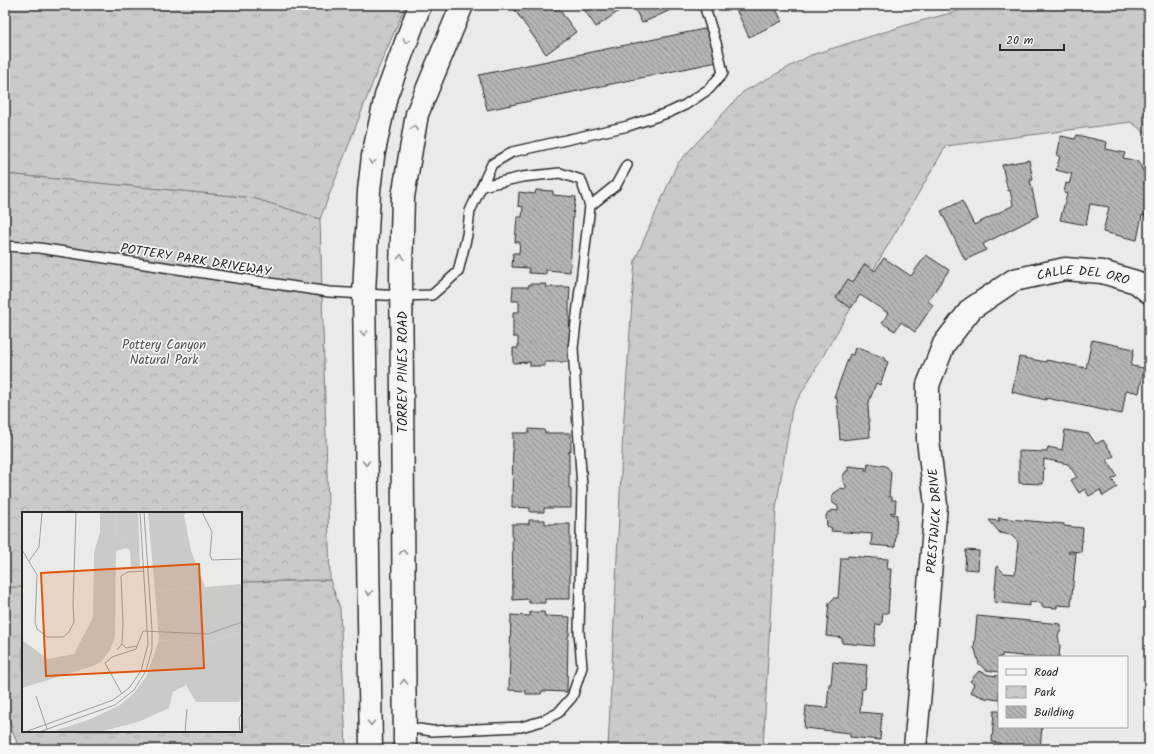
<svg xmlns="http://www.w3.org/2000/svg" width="1154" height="754" viewBox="0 0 1154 754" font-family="Kalam,sans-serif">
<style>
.grass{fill:url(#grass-tufts);stroke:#7a7a79}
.park{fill:url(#park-crowns);stroke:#7a7a79}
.building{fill:url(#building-back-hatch);stroke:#2b2b2b}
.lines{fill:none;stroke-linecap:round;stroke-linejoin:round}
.lane-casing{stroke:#2b2b2b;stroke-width:12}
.secondary-casing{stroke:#2b2b2b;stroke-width:25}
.primary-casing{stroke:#2b2b2b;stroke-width:25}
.lane{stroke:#f6f6f2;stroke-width:9}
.secondary{stroke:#f6f6f2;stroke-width:22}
.primary{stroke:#f6f6f2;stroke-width:22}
.oneway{stroke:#90908e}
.labels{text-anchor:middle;stroke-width:3.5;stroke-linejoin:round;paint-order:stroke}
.street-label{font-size:13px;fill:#2b2b2b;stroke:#f6f6f2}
.park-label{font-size:13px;fill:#535352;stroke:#f6f6f2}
.inset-road{fill:none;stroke:#9e9e9b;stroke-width:1}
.view{fill:#df570e;fill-opacity:0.15;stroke:#df570e;stroke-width:2}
.inset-edge{fill:none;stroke:#2b2b2b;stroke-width:2}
</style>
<defs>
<pattern id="grass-tufts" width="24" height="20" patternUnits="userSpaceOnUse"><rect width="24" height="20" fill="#cacac7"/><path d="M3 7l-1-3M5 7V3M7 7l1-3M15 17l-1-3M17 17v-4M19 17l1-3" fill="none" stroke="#aeaeab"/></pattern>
<pattern id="park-crowns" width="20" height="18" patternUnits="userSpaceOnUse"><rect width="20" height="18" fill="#cacac7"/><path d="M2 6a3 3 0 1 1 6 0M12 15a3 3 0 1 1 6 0" fill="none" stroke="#aeaeab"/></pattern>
<pattern id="building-back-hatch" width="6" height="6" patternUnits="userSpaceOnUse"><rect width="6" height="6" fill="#b4b4b1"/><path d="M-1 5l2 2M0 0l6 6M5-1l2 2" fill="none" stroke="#939390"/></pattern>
</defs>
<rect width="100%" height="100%" fill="#eaeae6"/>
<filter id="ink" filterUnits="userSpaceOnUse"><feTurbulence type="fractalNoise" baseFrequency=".025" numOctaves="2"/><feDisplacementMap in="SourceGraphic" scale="8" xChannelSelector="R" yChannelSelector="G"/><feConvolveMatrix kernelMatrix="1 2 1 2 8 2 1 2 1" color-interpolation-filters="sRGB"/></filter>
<g filter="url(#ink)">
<g class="grass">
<polygon points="5,5 406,5 376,74 320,219 253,198 5,174"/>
<polygon points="981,5 1149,5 1149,136 1131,122 946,146 792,409 776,509 763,749 608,749 623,430 635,260 677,164 743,92 811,55 913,23"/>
<polygon points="330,580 340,608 346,749 19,749 5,709 5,587 23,587 23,731 241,731 241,582"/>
</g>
<polygon class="park" points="5,174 253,198 320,219 330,580 241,582 241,513 23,513 23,587 5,587"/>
<g class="building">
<polygon points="519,5 556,5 576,32 546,54 514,9"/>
<polygon points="581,5 625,5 626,6 596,27"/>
<polygon points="633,5 673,5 675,8 642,23"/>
<polygon points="734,5 774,5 782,21 749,37"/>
<polygon points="709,28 717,62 487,110 479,75"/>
<polygon points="1077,135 1107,142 1106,149 1125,153 1123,158 1137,161 1141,166 1146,178 1149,179 1149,212 1148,217 1142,215 1137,240 1103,232 1109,207 1090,204 1086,225 1060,220 1067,194 1064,193 1066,183 1069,184 1072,174 1056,170 1060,156 1057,156 1061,136 1075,139"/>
<polygon points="1029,160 1033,180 1030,180 1038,216 983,244 986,250 965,260 941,211 962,201 974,225 1012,206 1013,204 1010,190 1008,191 1002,165"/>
<polygon points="536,190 553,191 553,195 576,197 573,215 570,272 546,270 546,274 529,273 529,268 512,267 513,253 519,253 520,242 515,242 517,217 522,217 523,207 518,206 519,192 535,194"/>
<polygon points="926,255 949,270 928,301 933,305 915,332 901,322 895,331 882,323 888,313 860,295 851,308 836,298 848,279 853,282 865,264 875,271 884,258 911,276"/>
<polygon points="529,284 547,284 546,287 570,287 569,306 570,362 545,362 545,366 530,366 530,362 513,363 513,348 518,348 518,337 513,337 513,312 519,312 519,301 512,301 513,287 529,287"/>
<polygon points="1092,340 1134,349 1131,366 1144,368 1139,393 1126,390 1122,414 1046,398 1046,400 1012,392 1019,357 1046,362 1046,360 1086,368"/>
<polygon points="855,347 885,358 884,360 888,362 880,385 876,383 868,405 870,437 840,440 837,398 834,397 850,354 853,355"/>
<polygon points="529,429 544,430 545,433 571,433 571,451 569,451 569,488 571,488 571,508 544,508 544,512 530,512 530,508 512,507 513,433 529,433"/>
<polygon points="1065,430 1089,434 1096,444 1103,440 1114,456 1107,460 1117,476 1112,479 1117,487 1103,496 1100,490 1089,496 1085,489 1079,493 1071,480 1077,477 1068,464 1044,459 1043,484 1019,483 1019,451 1047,452 1048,447 1062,450"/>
<polygon points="868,463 886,466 891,472 889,497 892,497 892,500 896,500 895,513 891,512 891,514 897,515 895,547 871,545 872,534 831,531 832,528 827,526 826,516 828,512 831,512 831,510 838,511 838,506 834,504 832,501 832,497 833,494 839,490 840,488 846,489 846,485 843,482 843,476 846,471 848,471 848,466 866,468 865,471 867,471"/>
<polygon points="998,518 1064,524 1064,526 1083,528 1081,552 1069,551 1068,553 1076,553 1071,606 1057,605 1057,608 1042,607 1042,603 1030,602 1030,606 994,602 997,566 1004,573 1015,574 1018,542 1011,535 1000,533 989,520 1000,521"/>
<polygon points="529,520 545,520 545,524 570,524 570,599 545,599 545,603 529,603 529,599 513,600 512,524 529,524"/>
<polygon points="966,550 979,551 978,570 965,569"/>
<polygon points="848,556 888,559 887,569 891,569 888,613 883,613 882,622 881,622 881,625 876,624 874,646 842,643 842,638 826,636 829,603 834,598 838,598 841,558 848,558"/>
<polygon points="530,612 544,612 545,616 570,617 569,636 568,636 567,692 542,691 541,694 526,694 526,691 509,690 511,615 530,616"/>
<polygon points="977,616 1061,624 1061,630 1058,636 1060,646 1059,657 1023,657 1023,656 1002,654 1002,657 999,657 999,672 986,670 979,664 975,649 974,649"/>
<polygon points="833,662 867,665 865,689 862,689 860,712 882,714 880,740 850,737 850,733 804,728 806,706 827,708 829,684 831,684"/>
<polygon points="979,671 989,675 999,676 999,700 985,698 970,692 974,684 970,681"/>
<polygon points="994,711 999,711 999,727 1042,727 1040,749 999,749 1000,743 992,742"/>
</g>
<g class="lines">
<g class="lane-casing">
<g id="lane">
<polyline points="482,186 522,177 560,173 581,180 590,206"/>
<polyline points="5,246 39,248 329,292 402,296 432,295 458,272 467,235 470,211 492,164 512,152 628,126 670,112 685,105 709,89 723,73 717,46 704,5"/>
<polyline points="405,727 432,731 521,727 542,721 558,713 572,697 582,667 579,632 582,488 573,348 590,206 616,185 627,165"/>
</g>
</g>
<g class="secondary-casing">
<g id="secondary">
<path id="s1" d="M 915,749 L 936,505 L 928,440 L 928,385 L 944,344 L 971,309 L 1014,280 L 1065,269 L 1102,272 L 1136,282 L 1149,292"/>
</g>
</g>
<g class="primary-casing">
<g id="primary">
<polyline points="371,749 364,294 369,191 373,156 386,96 420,5"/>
<polyline points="405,749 401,271 403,197 417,114 462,5"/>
</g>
</g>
<use href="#lane" class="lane"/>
<use href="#secondary" class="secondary"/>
<use href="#primary" class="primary"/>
</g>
<defs><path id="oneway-chevron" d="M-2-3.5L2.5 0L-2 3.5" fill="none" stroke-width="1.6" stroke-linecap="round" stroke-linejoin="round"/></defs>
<g class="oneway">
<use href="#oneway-chevron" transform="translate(406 41) rotate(111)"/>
<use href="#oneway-chevron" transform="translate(414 128) rotate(-80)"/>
<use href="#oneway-chevron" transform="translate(372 162) rotate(97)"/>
<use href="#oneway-chevron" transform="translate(401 257) rotate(-88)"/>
<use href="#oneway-chevron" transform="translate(364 333) rotate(89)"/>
<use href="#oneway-chevron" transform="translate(366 463) rotate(89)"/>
<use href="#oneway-chevron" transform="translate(403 552) rotate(-90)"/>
<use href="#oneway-chevron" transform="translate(369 593) rotate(89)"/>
<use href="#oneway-chevron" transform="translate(404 682) rotate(-90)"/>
<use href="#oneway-chevron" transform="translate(371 723) rotate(89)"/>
</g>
</g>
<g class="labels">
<g class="street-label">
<text transform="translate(196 259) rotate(9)" y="5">POTTERY PARK DRIVEWAY</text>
<text dy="5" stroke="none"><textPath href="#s1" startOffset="576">CALLE DEL ORO</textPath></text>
<text transform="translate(402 372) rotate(-90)" y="5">TORREY PINES ROAD</text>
<text dy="5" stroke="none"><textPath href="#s1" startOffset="229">PRESTWICK DRIVE</textPath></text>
</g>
<g class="park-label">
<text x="164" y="349">Pottery Canyon<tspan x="164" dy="15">Natural Park</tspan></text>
</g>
</g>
<g transform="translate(22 512)">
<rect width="220" height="220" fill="#eaeae6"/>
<path d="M 78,0 L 94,0 L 93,19 L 104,36 L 94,39 L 93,125 L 88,138 L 80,149 L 71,154 L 0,176 L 0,128 L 26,147 L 52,142 L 71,105 L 72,41 L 78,20 ZM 126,0 L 166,0 L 162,3 L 169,39 L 183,75 L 133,79 ZM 220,120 L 220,185 L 217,190 L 174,190 L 164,173 L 151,180 L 147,196 L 116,210 L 77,220 L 29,220 L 69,207 L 98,193 L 112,181 L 124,165 L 137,128 L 183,132 Z" fill="#cacac7"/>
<path d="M 94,0 L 116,0 L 118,54 L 109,55 L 108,38 L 104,36 L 93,19 Z" fill="#cacac7"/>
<path d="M 220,72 L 220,120 L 183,132 L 137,128 L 133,79 Z" fill="#cacac7"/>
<path class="inset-road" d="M 180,0 L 190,20 L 188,43 L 190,48 L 220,47M 0,38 L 15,63 L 13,110 L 15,117 L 25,125 L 41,125 L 47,120 L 52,110 L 51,93 L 54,0M 7,49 L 17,35 L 20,0M 100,132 L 104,136 L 115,134M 95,138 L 100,132 L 101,112 L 99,64 L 106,60 L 122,59M 100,182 L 83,151 L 90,145 L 114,137 L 121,119 L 186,122 L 220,110M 14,184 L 25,217M 3,220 L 91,188 L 107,176 L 119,159 L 126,132 L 118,0M 17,220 L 93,193 L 112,178 L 124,159 L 130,137 L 130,118 L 122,0M 163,220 L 165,197M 218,220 L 217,206 L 220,201"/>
<path class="view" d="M 177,52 L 182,156 L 24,164 L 19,61 Z"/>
<rect width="220" height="220" class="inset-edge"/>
</g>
<rect width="1154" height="754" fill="none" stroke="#f6f6f2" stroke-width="20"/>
<rect x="10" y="10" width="1134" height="734" fill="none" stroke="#2b2b2b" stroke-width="1.5" filter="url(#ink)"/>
<rect x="998" y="656" width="130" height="72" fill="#f6f6f2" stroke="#a5a5a2"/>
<rect x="1006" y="669" width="20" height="6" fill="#f6f6f2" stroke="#a5a5a2"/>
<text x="1034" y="676" font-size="12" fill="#2b2b2b">Road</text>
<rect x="1006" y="686" width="20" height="12" fill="url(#park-crowns)" stroke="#a5a5a2"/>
<text x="1034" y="696" font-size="12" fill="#2b2b2b">Park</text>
<rect x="1006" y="706" width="20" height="12" fill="url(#building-back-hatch)" stroke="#a5a5a2"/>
<text x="1034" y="716" font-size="12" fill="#2b2b2b">Building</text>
<path d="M1000 44v6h64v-6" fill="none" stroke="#2b2b2b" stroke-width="2"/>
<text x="1006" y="44" font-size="12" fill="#2b2b2b" stroke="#f6f6f2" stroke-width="3" paint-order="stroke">20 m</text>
</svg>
